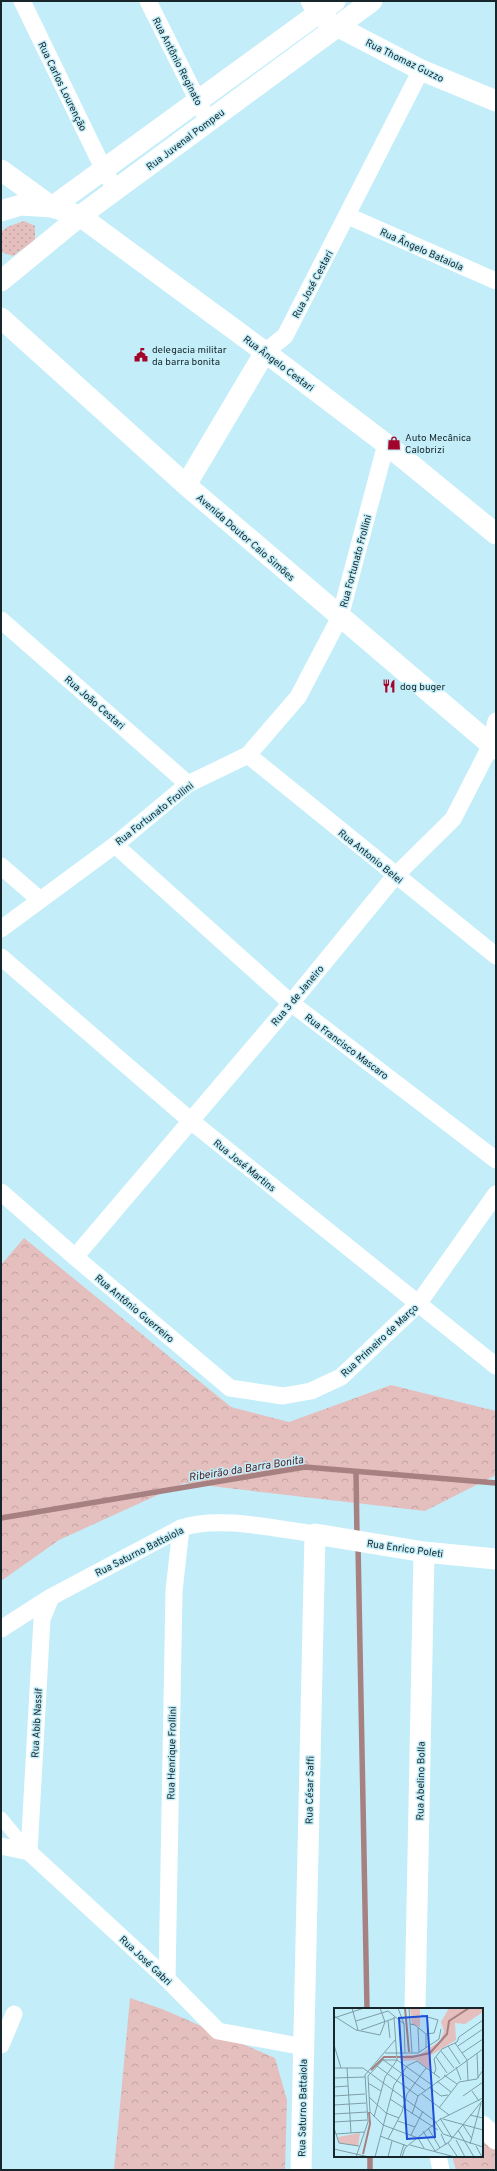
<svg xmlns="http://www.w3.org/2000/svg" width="497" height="2171" viewBox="0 0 497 2171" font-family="Overpass,sans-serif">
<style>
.grass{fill:url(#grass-dots)}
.forest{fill:url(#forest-crowns)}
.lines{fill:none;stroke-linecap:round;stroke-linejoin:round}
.stream{stroke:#a78181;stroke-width:5.5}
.pedestrian{stroke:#fff;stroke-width:13}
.minor{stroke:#fff;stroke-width:17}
.tertiary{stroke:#fff;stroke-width:21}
.labels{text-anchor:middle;stroke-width:3;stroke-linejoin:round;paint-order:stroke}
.street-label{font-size:10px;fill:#16262a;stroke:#c3eef9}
.poi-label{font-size:10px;fill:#16262a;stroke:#c3eef9;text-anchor:start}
.water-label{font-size:11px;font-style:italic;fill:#511e21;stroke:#c3eef9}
.inset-river{fill:none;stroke:#a78181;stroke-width:2}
.inset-road{fill:none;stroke:#7e9ea6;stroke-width:1}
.view{fill:#1d4ed8;fill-opacity:0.15;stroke:#1d4ed8;stroke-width:2}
.inset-edge{fill:none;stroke:#16262a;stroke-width:2}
</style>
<defs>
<pattern id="grass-dots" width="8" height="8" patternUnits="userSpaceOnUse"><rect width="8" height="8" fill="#e4bfbe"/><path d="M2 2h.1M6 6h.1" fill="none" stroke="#c3a4a3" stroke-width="1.8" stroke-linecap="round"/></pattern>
<pattern id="forest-crowns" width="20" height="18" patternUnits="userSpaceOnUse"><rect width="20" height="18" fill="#e4bfbe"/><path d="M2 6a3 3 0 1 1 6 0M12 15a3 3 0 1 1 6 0" fill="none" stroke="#c3a4a3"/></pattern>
</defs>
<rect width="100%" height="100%" fill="#c3eef9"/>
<polygon class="grass" points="24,221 35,226 35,240 13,256 1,252 1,232 7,227"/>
<g class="forest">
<polygon points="24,1238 231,1407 289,1422 391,1385 496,1411 496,1475 425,1511 184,1483 59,1540 1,1581 1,1265"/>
<polygon points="130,1998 162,2009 275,2058 287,2100 285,2170 114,2170"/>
<polygon points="482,2134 496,2147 496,2170 456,2170 452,2156 482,2156"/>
</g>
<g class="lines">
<g class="stream">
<polyline points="356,1472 357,1537"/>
<polyline points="1,1518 305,1467 496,1483"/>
<polyline points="358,1545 367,2009"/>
<polyline points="370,2156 370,2170"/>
</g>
<polyline class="pedestrian" points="1,1818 29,1852"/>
<g class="minor">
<polyline points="22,1 104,170 116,190"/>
<polyline points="148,1 208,121"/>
<polyline points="309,1 316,15"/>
<polyline points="348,216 496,281"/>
<polyline points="265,352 285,336 421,70"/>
<polyline points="1,620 188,784"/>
<polyline points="248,755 496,956"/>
<polyline points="115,845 291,1003 496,1160"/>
<polyline points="1,866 40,900"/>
<polyline points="1,929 115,845 188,784 248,755 298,697 340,617 386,444"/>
<polyline points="1,957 191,1121 496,1366"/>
<polyline points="1,1192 75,1257 230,1388 283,1396 311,1391 341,1377 418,1304 496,1194"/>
<polyline points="75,1257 291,1003 395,876 453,819 491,745 496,721"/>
<path d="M 1,1629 L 51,1597 L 181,1528 C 218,1515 276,1529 315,1534"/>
<polyline points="1,1846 29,1852 167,1979 218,2031 304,2047"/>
<polyline points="29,1852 42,1619 51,1597"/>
<polyline points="167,1979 174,1591 181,1528"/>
<polyline points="1,2045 14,2014"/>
<polyline points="438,2156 441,2170"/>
</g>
<g class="tertiary">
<polyline points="327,21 421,70 496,101"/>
<polyline points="1,170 52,207 80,216 265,352 386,444 496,534"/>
<polyline points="1,211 21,205 52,207 335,1"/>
<polyline points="1,281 80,216 372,1"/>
<polyline points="1,318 186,485 496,749"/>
<polyline points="186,485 265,352"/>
<polyline points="415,2009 424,1552"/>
<polyline points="482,2126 496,2139"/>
<polyline points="301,2170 315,1534 424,1552 496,1559"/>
</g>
</g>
<defs>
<g id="civic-bare" transform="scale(1.08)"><path d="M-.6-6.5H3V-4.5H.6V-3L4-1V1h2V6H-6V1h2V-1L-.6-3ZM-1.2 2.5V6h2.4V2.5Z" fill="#a3052a" stroke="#c3eef9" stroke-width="2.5" paint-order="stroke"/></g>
<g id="shop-bare" transform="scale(1.08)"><path d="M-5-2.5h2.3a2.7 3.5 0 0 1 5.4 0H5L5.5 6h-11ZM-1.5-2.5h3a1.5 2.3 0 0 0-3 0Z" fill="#a3052a" stroke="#c3eef9" stroke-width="2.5" paint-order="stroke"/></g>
<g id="restaurant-bare" transform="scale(1.08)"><path d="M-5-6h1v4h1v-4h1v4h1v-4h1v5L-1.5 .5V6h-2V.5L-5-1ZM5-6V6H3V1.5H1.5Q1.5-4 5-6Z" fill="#a3052a" stroke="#c3eef9" stroke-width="2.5" paint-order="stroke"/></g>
</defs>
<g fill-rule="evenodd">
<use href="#civic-bare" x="141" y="355"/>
<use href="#shop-bare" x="394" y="443"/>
<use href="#restaurant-bare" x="389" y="686"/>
</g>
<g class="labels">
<g class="street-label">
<text transform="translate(405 60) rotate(26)" y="4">Rua Thomaz Guzzo</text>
<text transform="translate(178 61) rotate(63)" y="4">Rua Antônio Reginato</text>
<text transform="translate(63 86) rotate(64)" y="4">Rua Carlos Lourenção</text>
<text transform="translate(185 139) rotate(-37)" y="4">Rua Juvenal Pompeu</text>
<text transform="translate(422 249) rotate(24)" y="4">Rua Ângelo Bataiola</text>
<text transform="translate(312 284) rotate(-62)" y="4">Rua José Cestari</text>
<text transform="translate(279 363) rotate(37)" y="4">Rua Ângelo Cestari</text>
<text transform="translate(246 537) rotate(41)" y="4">Avenida Doutor Caio Simões</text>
<text transform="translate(355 561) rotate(-75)" y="4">Rua Fortunato Frollini</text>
<text transform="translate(95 702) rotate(41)" y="4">Rua João Cestari</text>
<text transform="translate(154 813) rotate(-38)" y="4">Rua Fortunato Frollini</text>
<text transform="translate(371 856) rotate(39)" y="4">Rua Antonio Belei</text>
<text transform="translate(297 995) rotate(-50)" y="4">Rua 3 de Janeiro</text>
<text transform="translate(347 1046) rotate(37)" y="4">Rua Francisco Mascaro</text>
<text transform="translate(245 1165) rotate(39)" y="4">Rua José Martins</text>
<text transform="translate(135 1308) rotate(40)" y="4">Rua Antônio Guerreiro</text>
<text transform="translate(379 1340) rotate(-43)" y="4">Rua Primeiro de Março</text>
<text transform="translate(405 1548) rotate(8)" y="4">Rua Enrico Poleti</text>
<text transform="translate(139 1551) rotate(-27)" y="4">Rua Saturno Battaiola</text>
<text transform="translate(36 1723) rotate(-87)" y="4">Rua Abib Nassif</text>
<text transform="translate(171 1753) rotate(-89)" y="4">Rua Henrique Frollini</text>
<text transform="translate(420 1781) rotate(-89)" y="4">Rua Abelino Bolla</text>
<text transform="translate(309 1790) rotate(-89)" y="4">Rua César Saffi</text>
<text transform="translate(146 1960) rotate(43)" y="4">Rua José Gabri</text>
<text transform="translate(302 2108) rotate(-89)" y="4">Rua Saturno Battaiola</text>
</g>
<g class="poi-label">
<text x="152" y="353">delegacia militar<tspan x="152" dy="12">da barra bonita</tspan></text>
<text x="405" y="441">Auto Mecânica<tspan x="405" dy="12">Calobrizi</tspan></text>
<text x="400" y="690">dog buger</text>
</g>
<g class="water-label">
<text transform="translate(246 1468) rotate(-9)" y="4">Ribeirão da Barra Bonita</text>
</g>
</g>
<g transform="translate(334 2008)">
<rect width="149" height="149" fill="#c3eef9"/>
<path d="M 26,125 L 24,138 L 5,135 L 4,129 Z" fill="#e4bfbe"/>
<path d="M 76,0 L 86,0 L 86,19 L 78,16 ZM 115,0 L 149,0 L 149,4 L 131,16 L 121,15 L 122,32 L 97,47 L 95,61 L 83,52 L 68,53 L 66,50 L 72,47 L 85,47 L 106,33 L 110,23 L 107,14 Z" fill="#e4bfbe"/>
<path class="inset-river" d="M 71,0 L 75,44M 63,49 L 78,49 L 96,45 L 113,26 L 115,13 L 135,0M 37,62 L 50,49 L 62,49M 29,146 L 36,116 L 35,104"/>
<path class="inset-road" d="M 18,0 L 24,22M 64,0 L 70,16 L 71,45M 75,0 L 78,45M 0,8 L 22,22 L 46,27 L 51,14 L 46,0M 60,9 L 63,52M 0,10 L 30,0M 22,13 L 54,3 L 70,16M 54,13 L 56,30M 76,16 L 81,17 L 92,26 L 100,25 L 104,12 L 87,7M 84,20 L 85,44M 27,22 L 61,10M 121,35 L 133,52 L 134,72M 0,37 L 7,60M 114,38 L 126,56M 124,38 L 149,21M 92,40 L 92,26M 107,43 L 120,60M 51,45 L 84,45 L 105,31 L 107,21M 128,45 L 149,31M 143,45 L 144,70M 102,49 L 113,65M 48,51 L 92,83M 49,52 L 34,68 L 36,104 L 49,117 L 84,130 L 90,140M 49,52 L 63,52 L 98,77M 43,58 L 84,88M 122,59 L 127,72M 0,60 L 29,60 L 101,113 L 109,126 L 149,139M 13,60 L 17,125M 100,66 L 102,61 L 100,51 L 108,41 L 123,34 L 125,29 L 149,12M 110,67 L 123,76M 0,70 L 31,69M 103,73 L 117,84M 34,75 L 47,83M 0,79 L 14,78M 95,79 L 107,88 L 114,87M 138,83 L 145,93M 88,86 L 115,107M 0,88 L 31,86M 129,88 L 149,74M 35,89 L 52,105 L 65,110M 56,91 L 104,122M 0,97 L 32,95M 105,100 L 125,74 L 143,71 L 149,62M 0,106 L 33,104M 78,106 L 84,88 L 149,41M 136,107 L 149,110M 40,109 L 51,69 L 63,52M 106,110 L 118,130M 109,111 L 149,122M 64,113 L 81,119M 0,114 L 33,112M 129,117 L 138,131M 0,120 L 5,135 L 25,138M 94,120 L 106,140M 124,122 L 140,149M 89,123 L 101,143M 2,126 L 30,124M 107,126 L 112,137M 77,127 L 89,103M 46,128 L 73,138M 54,131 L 68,104 L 73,86 L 92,60M 122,132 L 131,149M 114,135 L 123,148M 136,136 L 147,95M 76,137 L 121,149M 142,138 L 148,149M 0,141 L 35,149M 101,143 L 115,134 L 148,93M 22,149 L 34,114 L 31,67 L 61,32M 41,149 L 60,77 L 73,58 L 83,53 L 106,70M 54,149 L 58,133M 66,149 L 70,136M 68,149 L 71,140 L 105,112 L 149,90"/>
<path class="view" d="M 93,8 L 101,129 L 73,131 L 65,10 Z"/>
<rect width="149" height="149" class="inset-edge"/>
</g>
<rect width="497" height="2171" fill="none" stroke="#16262a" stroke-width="4"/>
</svg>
